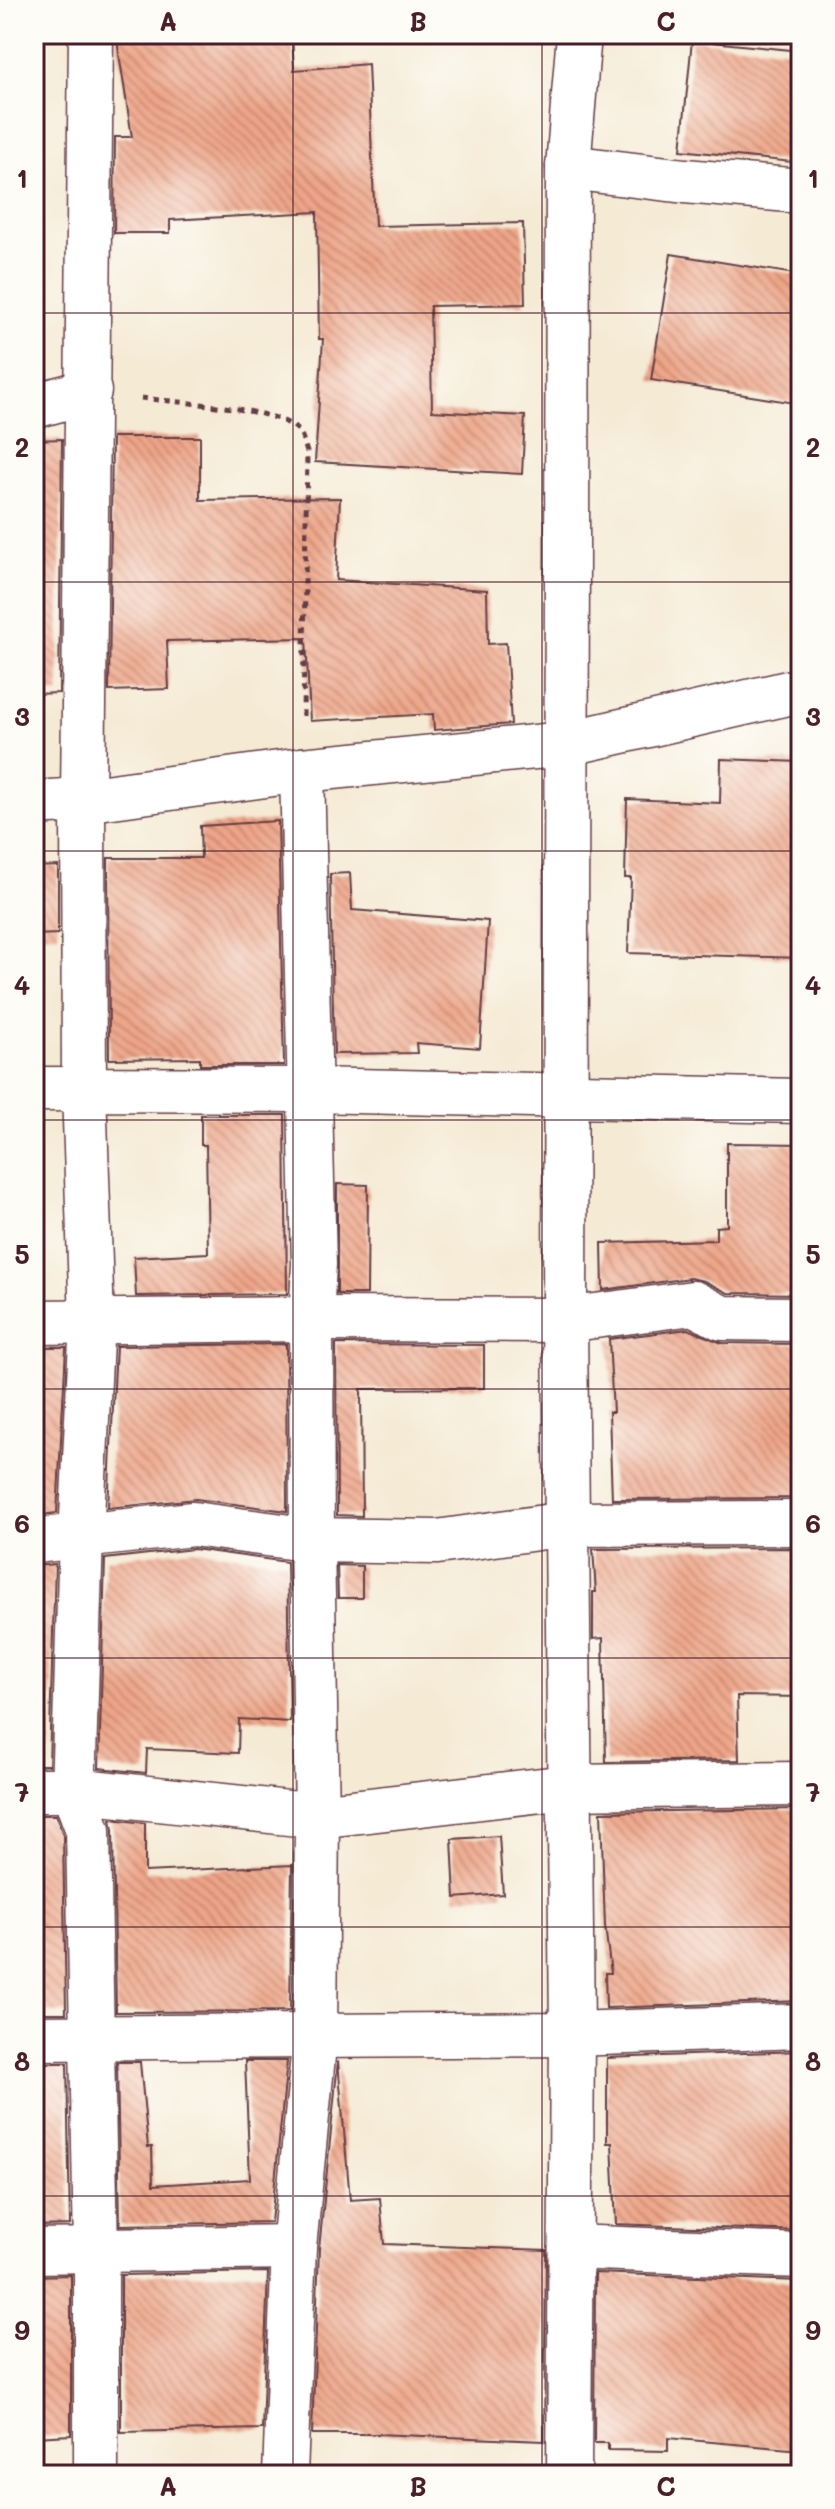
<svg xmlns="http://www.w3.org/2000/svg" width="835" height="2509" viewBox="0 0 835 2509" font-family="Mali,sans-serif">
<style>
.building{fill:url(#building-back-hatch)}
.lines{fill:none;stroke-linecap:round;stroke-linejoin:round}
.minor-casing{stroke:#643d44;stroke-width:47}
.path{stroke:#643d44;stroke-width:5;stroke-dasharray:6 6;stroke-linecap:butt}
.minor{stroke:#fff;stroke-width:44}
.grid{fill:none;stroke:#4a1f2b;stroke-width:2;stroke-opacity:0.55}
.neatline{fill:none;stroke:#4a1f2b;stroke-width:3}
.grid-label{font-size:26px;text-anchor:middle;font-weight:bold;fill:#4a1f2b}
</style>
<defs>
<pattern id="building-back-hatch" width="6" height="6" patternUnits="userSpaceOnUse" patternTransform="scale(2)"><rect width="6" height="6" fill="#eea588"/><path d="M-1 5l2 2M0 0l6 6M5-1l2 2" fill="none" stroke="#c3866f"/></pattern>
</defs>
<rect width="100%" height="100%" fill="#fdfcf7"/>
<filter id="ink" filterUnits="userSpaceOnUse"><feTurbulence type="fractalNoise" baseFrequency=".0125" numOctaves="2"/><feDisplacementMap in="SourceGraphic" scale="16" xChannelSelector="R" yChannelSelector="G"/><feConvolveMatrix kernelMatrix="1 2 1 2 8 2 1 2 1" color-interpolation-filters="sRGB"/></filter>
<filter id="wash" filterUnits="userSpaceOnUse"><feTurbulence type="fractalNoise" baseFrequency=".006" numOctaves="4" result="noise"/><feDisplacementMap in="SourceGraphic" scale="32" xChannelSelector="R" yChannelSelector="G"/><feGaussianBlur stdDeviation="1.8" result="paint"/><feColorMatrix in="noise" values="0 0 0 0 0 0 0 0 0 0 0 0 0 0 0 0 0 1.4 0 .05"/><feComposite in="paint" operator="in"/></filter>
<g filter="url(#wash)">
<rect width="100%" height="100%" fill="#f5ead4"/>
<g id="blocks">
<g class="building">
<polygon points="116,34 292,34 294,70 368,64 375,226 523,223 525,304 430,306 432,411 525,416 522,474 315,462 323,339 319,339 317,212 170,220 170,233 114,233 115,137 132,137"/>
<polygon points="692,40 801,51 801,163 681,150"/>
<polygon points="671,254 801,275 801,404 651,380"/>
<polygon points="112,437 200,437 200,500 340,498 336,580 487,590 488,644 506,643 511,724 434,730 433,714 310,721 306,638 167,641 169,689 109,691"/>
<polygon points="62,439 59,693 34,694 34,440"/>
<polygon points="721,759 801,762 801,958 628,953 631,878 625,878 627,799 720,803"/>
<polygon points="278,821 284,1065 200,1065 200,1058 109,1059 108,858 201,858 200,826"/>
<polygon points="58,866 58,934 34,935 34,867"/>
<polygon points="350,873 352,910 488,921 480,1048 416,1043 417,1053 334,1054 330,874"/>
<polygon points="201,1115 285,1115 287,1294 136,1296 134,1257 208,1253 206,1145 201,1145"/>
<polygon points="727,1143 801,1144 801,1294 728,1293 704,1281 690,1278 603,1290 602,1243 716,1240 716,1227 727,1226"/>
<polygon points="337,1184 368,1185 367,1294 337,1294"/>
<polygon points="688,1329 722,1343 801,1344 801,1498 612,1499 609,1412 613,1412 609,1339"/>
<polygon points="286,1344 287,1511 196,1499 108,1508 116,1346"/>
<polygon points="336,1344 484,1345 484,1388 361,1389 362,1516 337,1515"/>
<polygon points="34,1347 66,1347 57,1513 34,1516"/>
<polygon points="801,1548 801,1697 737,1696 739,1760 606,1762 603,1638 593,1639 593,1592 596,1592 593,1549"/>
<polygon points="193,1549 287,1562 290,1722 239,1719 238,1753 147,1749 146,1773 99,1768 105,1559"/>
<polygon points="55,1564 49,1765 34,1765 34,1566"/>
<polygon points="337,1565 362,1566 362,1598 338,1598"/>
<polygon points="801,1809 801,2001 606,2008 605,1973 611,1973 605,1926 601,1812"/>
<polygon points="34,1815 56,1815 63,1835 66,2013 34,2013"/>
<polygon points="111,1819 145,1823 145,1872 292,1865 290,2011 116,2012 113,1830"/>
<polygon points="499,1836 503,1894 455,1898 452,1839"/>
<polygon points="801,2051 801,2231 616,2224 612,2143 607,2143 607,2058"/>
<polygon points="245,2061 287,2061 271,2222 120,2225 117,2062 140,2062 148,2147 152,2147 153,2185 250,2179"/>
<polygon points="338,2061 350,2200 380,2198 384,2244 546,2250 544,2441 376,2434 312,2434 319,2249"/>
<polygon points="34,2063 67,2063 70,2225 34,2226"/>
<polygon points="268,2272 262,2429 121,2432 121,2275"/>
<polygon points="595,2273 801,2281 801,2450 668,2438 668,2451 608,2450 608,2443 594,2443"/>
<polygon points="71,2275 71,2435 34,2437 34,2276"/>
</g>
</g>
</g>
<g filter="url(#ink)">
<use href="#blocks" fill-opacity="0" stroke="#643d44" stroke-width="2"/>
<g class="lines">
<g class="minor-casing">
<g id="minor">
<polyline points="91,34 83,800 84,1090 92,1321 81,1537 73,1790 88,1830 96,2251 96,2475"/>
<polyline points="568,167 685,181 801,191"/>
<polyline points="34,406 89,391"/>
<polyline points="34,803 83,800 302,770 565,744 801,690"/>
<polyline points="34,1089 311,1090 801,1101"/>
<polyline points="34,1322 311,1319 565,1320 693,1303 722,1318 801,1319"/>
<polyline points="34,1541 193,1524 312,1540 437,1542 566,1524 801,1523"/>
<polyline points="34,1790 73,1790 317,1816 568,1787 801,1784"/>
<polyline points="34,2038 572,2034 801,2026"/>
<polyline points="571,2247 801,2256"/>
<polyline points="34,2251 294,2247"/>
<polyline points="285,2475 294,2247 315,2036 317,1816 312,1540 311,1319 314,1264 302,770"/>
<polyline points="569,2475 572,2034 565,1320 568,167 579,34"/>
</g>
</g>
<path class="path" d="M 141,398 C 179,403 269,406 297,429 C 303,435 304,444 307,452 L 303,716"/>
<use href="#minor" class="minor"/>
</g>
</g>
<path class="grid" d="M 293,34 L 293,2475M 542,34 L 542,2475M 34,313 L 801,313M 34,582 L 801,582M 34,851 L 801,851M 34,1120 L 801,1120M 34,1389 L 801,1389M 34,1658 L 801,1658M 34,1927 L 801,1927M 34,2196 L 801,2196"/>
<rect width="835" height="2509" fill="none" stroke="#fdfcf7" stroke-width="88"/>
<rect x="44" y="44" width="747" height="2421" class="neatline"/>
<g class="grid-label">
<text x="168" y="31">A</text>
<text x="418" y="31">B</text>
<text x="666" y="31">C</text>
<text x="22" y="188">1</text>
<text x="813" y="188">1</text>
<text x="22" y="457">2</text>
<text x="813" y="457">2</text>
<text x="22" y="726">3</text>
<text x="813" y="726">3</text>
<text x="22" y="995">4</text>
<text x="813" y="995">4</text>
<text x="22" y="1264">5</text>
<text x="813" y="1264">5</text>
<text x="22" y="1533">6</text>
<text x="813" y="1533">6</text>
<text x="22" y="1802">7</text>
<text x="813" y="1802">7</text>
<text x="22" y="2071">8</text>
<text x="813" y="2071">8</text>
<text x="22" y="2340">9</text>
<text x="813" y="2340">9</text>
<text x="168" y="2496">A</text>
<text x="418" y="2496">B</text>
<text x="666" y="2496">C</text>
</g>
</svg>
